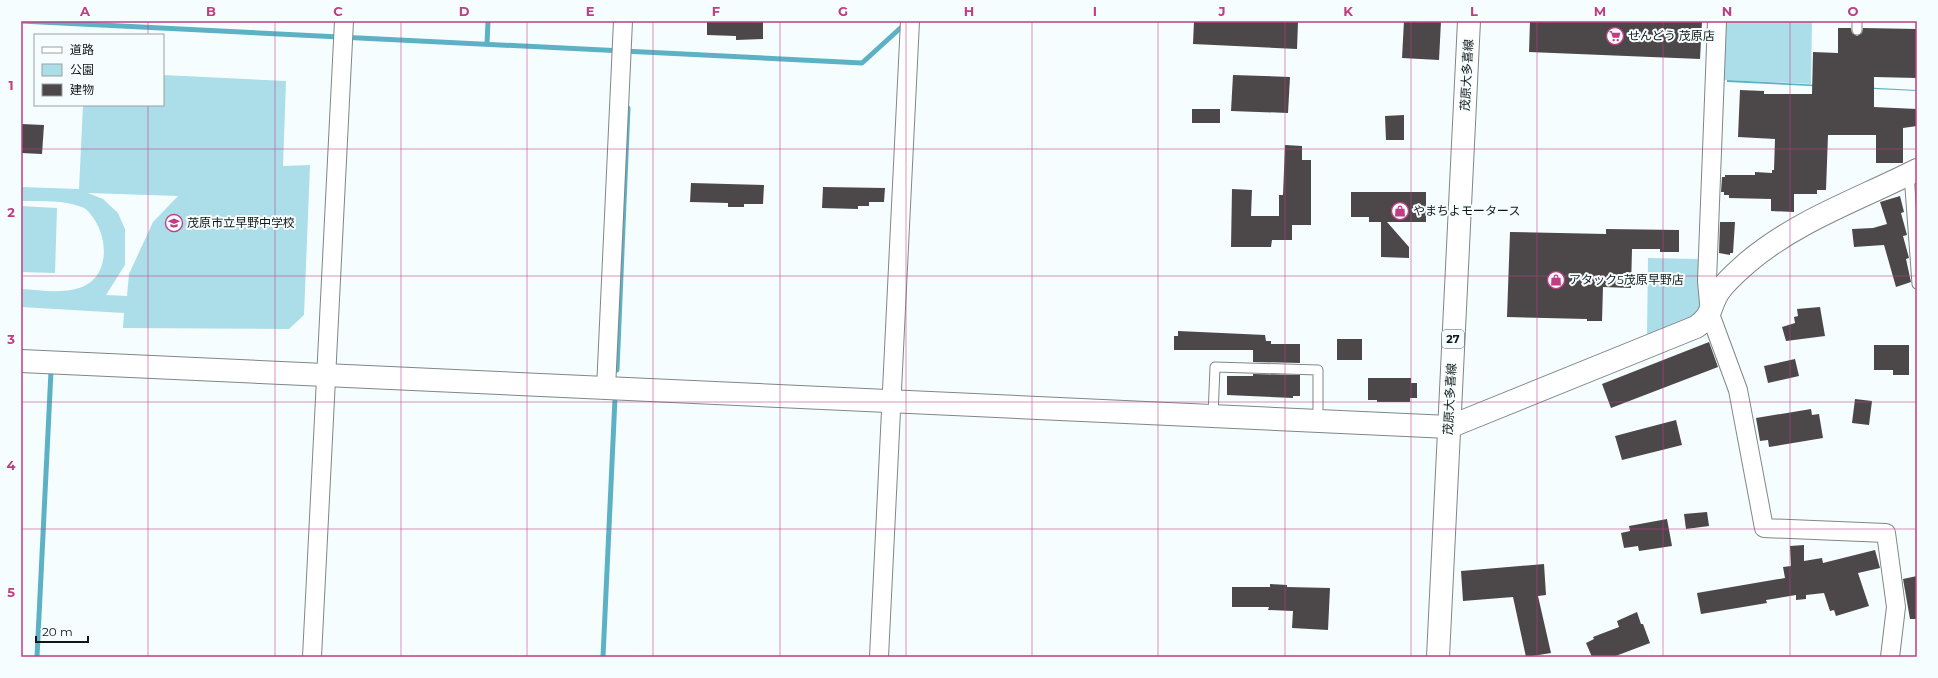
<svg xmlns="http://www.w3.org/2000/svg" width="1938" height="678" viewBox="0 0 1938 678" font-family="Montserrat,'Noto Sans JP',sans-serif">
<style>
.green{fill:#acdee9;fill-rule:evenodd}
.water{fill:#5cb2c4}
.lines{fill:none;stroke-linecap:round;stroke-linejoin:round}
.stream{stroke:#5cb2c4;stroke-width:5}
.building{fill:#4c4749}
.service-casing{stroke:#808687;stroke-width:11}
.minor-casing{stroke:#808687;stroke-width:20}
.tertiary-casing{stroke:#808687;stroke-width:24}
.primary-casing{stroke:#808687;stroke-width:24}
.service{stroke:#fff;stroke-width:9}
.minor{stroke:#fff;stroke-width:18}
.tertiary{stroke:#fff;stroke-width:22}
.primary{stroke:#fff;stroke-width:22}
.grid{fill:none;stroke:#c13d83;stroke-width:1;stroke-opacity:0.55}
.labels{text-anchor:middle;stroke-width:4;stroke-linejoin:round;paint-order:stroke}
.shield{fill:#f6fdfe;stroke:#575b5c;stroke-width:1}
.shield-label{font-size:11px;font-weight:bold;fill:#131616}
.poi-label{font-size:12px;fill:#131616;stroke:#f6fdfe;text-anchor:start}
.street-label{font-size:12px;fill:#131616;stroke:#f6fdfe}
.neatline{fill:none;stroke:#c13d83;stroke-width:1.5}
.grid-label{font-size:13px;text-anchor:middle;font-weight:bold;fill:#c13d83}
</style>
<rect width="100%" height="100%" fill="#f6fdfe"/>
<g class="green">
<polygon points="1725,21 1812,21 1811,84 1723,80"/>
<path d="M 163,75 L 286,81 L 283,166 L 310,165 L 304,315 L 289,329 L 123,328 L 124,313 L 21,307 L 21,289 C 39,290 61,294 79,288 C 109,279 109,241 94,219 C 92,216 88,210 84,208 C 68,200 39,201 21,201 L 21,187 L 79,189 L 83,105 L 163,105 ZM 88,193 L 178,196 L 153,222 L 129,274 L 127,296 L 106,295 L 125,265 L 125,229 L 118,213 L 103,199 Z"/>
<polygon points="21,206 57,208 55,273 21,272"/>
<polygon points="1648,258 1700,259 1699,308 1693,316 1647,336"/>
</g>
<polygon class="water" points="1727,80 1917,90 1917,91 1727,82"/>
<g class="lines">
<g class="stream">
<polyline points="21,21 862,63 906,23"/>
<polyline points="487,44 488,21"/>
<polyline points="617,370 628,108"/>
<polyline points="37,657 51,371"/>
<polyline points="603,657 615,398"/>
</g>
</g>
<g class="building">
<polygon points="707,21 763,21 763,39 736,40 736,36 707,35"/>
<polygon points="1194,21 1298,22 1297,49 1193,44"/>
<polygon points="1404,21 1441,21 1439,60 1402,58"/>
<polygon points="1530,21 1702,21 1700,59 1529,52"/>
<polygon points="1838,28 1851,28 1852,33 1857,36 1862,33 1863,28 1917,29 1917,78 1874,77 1874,107 1917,109 1917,126 1903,128 1903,163 1876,163 1876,135 1828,135 1826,190 1817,190 1817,194 1794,194 1794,212 1771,211 1771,199 1729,198 1729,195 1724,195 1724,192 1721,192 1722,177 1725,177 1725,175 1755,175 1755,172 1772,173 1772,170 1774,170 1775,139 1738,137 1740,90 1764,91 1764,94 1812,94 1813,52 1838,53"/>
<polygon points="1233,75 1290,77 1288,113 1231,111"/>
<rect x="1192" y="109" width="28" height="14"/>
<polygon points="1404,115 1404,140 1386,140 1385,116"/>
<polygon points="21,124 44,125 42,154 21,153"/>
<polygon points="1285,145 1302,146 1302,160 1311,160 1311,225 1292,225 1292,240 1272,240 1271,247 1231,247 1232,189 1252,190 1251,216 1279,216 1279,195 1283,195"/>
<polygon points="691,183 764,185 763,204 744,204 744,207 728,207 728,203 690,202"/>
<polygon points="823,187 885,188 884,202 869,202 869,206 858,206 858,209 822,208"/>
<polygon points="1351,192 1426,192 1426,222 1387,222 1409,247 1409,258 1381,257 1381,222 1369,222 1369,217 1351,217"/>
<polygon points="1900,196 1904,212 1901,213 1907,235 1903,236 1909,258 1906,259 1911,282 1896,287 1884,245 1854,247 1852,229 1873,228 1887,224 1880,202"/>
<polygon points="1720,222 1735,222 1733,253 1730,253 1730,255 1719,253"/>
<polygon points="1606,229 1679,230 1679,252 1660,252 1660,249 1632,249 1631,288 1603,287 1602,321 1587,321 1587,319 1507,317 1510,232 1606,234"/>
<polygon points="1820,307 1825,336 1786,341 1782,327 1795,323 1794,317 1798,316 1797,309"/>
<polygon points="1178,331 1265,335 1266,341 1271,341 1271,344 1300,344 1300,363 1253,362 1253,350 1174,350 1174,336 1178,336"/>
<rect x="1337" y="339" width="25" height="21"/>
<polygon points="1709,342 1718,367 1611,408 1602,384"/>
<polygon points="1874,345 1909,345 1909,375 1893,375 1893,370 1874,370"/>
<polygon points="1795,359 1799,376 1768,383 1764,366"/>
<polygon points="1253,374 1300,375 1300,396 1293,396 1293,398 1227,395 1227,376 1253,376"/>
<polygon points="1368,378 1411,378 1411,383 1417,383 1417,398 1410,398 1410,402 1377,402 1377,400 1368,400"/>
<polygon points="1855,399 1872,401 1869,425 1852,423"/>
<polygon points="1811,409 1812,415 1819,414 1823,438 1769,447 1768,440 1760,441 1756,418"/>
<polygon points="1676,420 1682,445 1622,460 1615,436"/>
<polygon points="1707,512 1709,526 1686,529 1684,514"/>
<polygon points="1667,519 1672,546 1639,551 1638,546 1624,548 1621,533 1630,531 1629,526"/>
<polygon points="1804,545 1804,561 1822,558 1823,563 1875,550 1880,568 1858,573 1869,606 1836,616 1834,610 1830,611 1824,593 1806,595 1806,599 1796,600 1796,595 1766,600 1767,603 1701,614 1697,593 1785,578 1783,567 1791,566 1790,546"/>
<polygon points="1544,564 1546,595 1538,596 1551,653 1526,657 1513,597 1463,601 1461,571"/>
<polygon points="1917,576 1917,619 1910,619 1903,579"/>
<polygon points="1270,584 1287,585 1287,587 1330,588 1328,630 1292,628 1293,611 1268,610 1269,607 1232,607 1232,587 1270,587"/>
<polygon points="1637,612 1641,624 1643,624 1650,643 1613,657 1592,657 1586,643 1594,639 1593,637 1619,627 1617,621"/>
</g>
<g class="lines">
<g class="service-casing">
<g id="service">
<polyline points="1857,30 1857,21"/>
<polyline points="1909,174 1917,284"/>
<polyline points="1213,416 1215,367 1318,370 1318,421"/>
</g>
</g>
<g class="minor-casing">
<g id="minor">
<polyline points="1717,21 1707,281 1710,314 1738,390 1764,528 1886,533 1896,607 1890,657"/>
<polyline points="606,389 623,21"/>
<polyline points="312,657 344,21"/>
<polyline points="879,657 910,21"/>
</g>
</g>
<g class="tertiary-casing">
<path id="tertiary" d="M 21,361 L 1449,427 L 1696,327 C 1714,315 1709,305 1720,290 C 1728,279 1739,270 1748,262 C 1798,220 1860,199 1917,170"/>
</g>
<g class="primary-casing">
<polyline id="primary" points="1438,657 1469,21"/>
</g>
<use href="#service" class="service"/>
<use href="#minor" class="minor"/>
<use href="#tertiary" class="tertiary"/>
<use href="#primary" class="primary"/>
</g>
<path class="grid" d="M 148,21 L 148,35M 275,21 L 275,657M 401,21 L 401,657M 527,21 L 527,657M 653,21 L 653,657M 780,21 L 780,657M 906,21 L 906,657M 1032,21 L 1032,657M 1158,21 L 1158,657M 1285,21 L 1285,657M 1411,21 L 1411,657M 1537,21 L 1537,657M 1663,21 L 1663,657M 1790,21 L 1790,657M 148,105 L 148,657M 21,149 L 1917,149M 21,276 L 1917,276M 21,402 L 1917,402M 21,529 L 1917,529"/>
<defs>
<g id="supermarket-ring" transform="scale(0.9)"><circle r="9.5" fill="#f6fdfe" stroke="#c13d83" stroke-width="1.5"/><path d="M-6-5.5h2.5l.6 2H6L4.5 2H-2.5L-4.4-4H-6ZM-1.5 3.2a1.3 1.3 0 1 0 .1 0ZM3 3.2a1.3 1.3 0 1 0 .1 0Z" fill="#c13d83"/></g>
<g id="shop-ring" transform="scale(0.9)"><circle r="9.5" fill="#f6fdfe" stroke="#c13d83" stroke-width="1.5"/><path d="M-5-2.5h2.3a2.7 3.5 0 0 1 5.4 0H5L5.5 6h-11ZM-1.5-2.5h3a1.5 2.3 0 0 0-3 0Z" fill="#c13d83"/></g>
<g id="school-ring" transform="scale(0.9)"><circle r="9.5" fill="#f6fdfe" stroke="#c13d83" stroke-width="1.5"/><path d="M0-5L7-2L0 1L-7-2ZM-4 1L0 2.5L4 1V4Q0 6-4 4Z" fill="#c13d83"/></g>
</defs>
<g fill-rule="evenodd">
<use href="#supermarket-ring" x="1615" y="36"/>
<use href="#shop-ring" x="1400" y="211"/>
<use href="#school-ring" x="174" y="223"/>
<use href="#shop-ring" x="1556" y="280"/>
</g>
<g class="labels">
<rect class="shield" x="1442" y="330" width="22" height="18" rx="3"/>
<g class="shield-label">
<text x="1453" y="343">27</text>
</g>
<g class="poi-label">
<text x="1628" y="40">せんどう 茂原店</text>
<text x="1413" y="215">やまちよモータース</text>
<text x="187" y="227">茂原市立早野中学校</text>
<text x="1569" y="284">アタック5茂原早野店</text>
</g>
<g class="street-label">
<text transform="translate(1467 75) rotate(-87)" y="4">茂原大多喜線</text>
<text transform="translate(1450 399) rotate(-87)" y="4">茂原大多喜線</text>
</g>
</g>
<rect width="1938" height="678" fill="none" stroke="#f6fdfe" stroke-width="44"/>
<rect x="34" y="34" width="130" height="72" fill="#f6fdfe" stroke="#9ba1a1"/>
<rect x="42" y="47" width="20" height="6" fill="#ffffff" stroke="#9ba1a1"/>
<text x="70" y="54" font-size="12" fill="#131616">道路</text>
<rect x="42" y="64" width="20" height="12" fill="#acdee9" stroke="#9ba1a1"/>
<text x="70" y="74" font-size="12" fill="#131616">公園</text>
<rect x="42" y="84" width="20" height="12" fill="#4c4749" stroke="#9ba1a1"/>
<text x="70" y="94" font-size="12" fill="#131616">建物</text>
<path d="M36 636v6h52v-6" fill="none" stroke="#131616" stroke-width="2"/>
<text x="42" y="636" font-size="12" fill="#131616" stroke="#f6fdfe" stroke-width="3" paint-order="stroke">20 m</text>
<rect x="22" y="22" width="1894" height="634" class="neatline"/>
<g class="grid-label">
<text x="85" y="16">A</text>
<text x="211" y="16">B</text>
<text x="338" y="16">C</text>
<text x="464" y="16">D</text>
<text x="590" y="16">E</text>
<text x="716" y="16">F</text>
<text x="843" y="16">G</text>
<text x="969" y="16">H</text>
<text x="1095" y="16">I</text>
<text x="1222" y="16">J</text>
<text x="1348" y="16">K</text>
<text x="1474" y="16">L</text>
<text x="1600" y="16">M</text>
<text x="1727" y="16">N</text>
<text x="1853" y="16">O</text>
<text x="11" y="90">1</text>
<text x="11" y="217">2</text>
<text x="11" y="344">3</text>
<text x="11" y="470">4</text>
<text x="11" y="597">5</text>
</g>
</svg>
